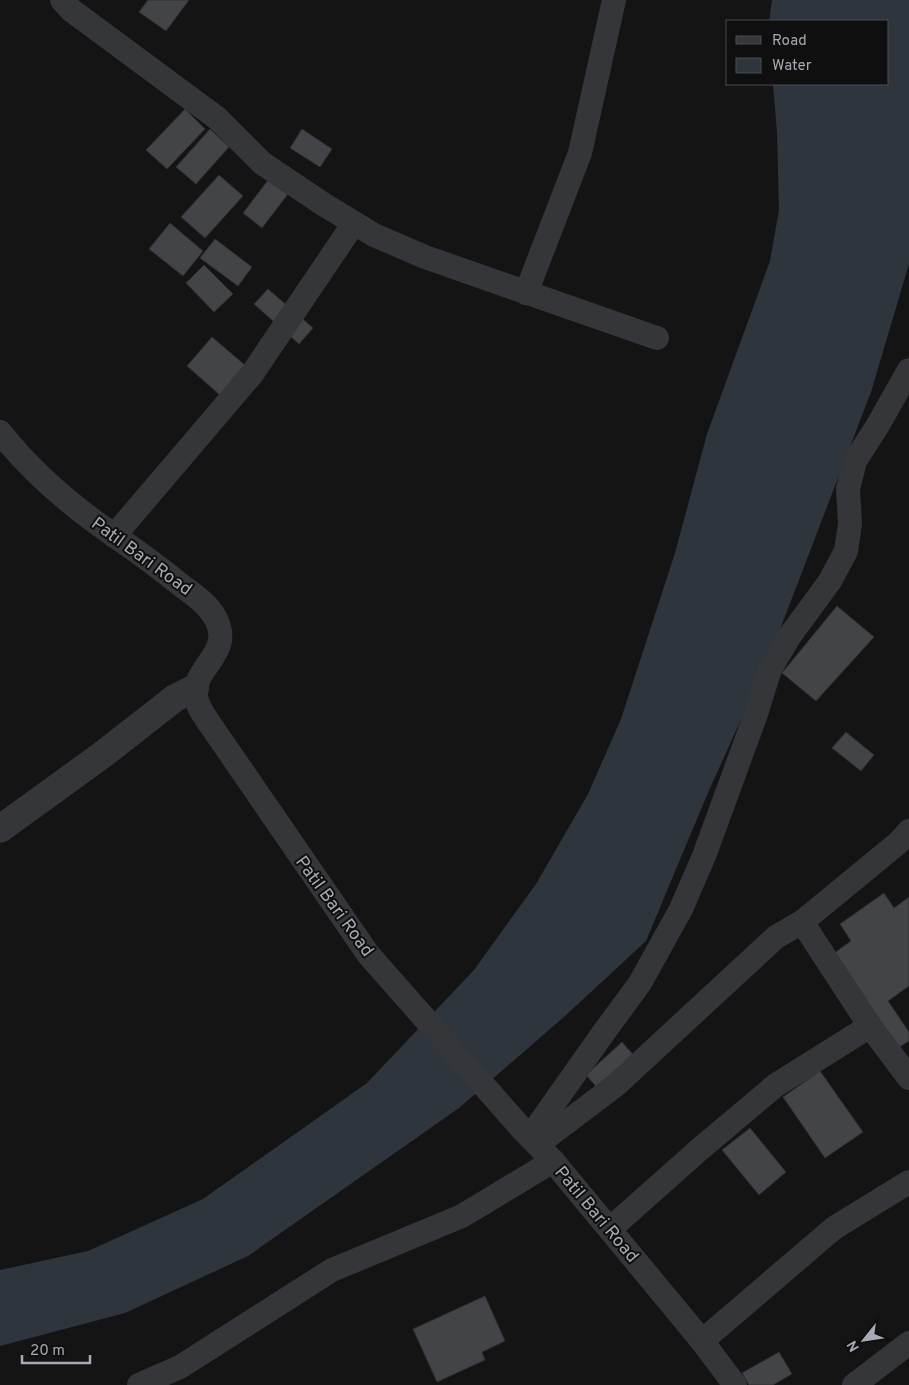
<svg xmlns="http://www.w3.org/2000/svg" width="909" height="1385" viewBox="0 0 909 1385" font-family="Overpass,sans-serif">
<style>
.water{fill:#2f353d}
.building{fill:#434448;stroke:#2f2e31}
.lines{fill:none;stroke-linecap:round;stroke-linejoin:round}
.minor{stroke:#35363a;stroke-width:24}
.tertiary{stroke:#35363a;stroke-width:28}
.labels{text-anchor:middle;stroke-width:4;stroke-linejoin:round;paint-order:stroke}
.street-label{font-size:18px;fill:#a7aab4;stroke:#0f0f10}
</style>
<rect width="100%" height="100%" fill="#141415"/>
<polygon class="water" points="772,0 909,0 909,264 871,392 771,653 707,795 646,941 564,1017 459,1108 248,1256 125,1313 0,1346 0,1270 88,1251 203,1199 367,1083 474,970 536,884 588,794 621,719 675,553 707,434 770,261 779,210 777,132 773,84 888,84 888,21 769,21"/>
<g class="building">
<polygon points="148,0 189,0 166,31 139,12"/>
<polygon points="185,109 205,129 167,169 146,150"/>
<polygon points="210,129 229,147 196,184 176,167"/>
<polygon points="302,129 332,149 320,167 290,148"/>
<polygon points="219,175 243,196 205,238 181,217"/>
<polygon points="269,179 288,194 262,228 243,213"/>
<polygon points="170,223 203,251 183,276 149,249"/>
<polygon points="215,239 252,267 238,286 200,258"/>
<polygon points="204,265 233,294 214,312 186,283"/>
<polygon points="268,289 313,328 299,344 254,304"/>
<polygon points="212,337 246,366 221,396 187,366"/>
<polygon points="837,606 874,637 816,701 782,673"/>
<polygon points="846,732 874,755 861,771 832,748"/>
<polygon points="884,893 894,908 909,897 909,986 888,1001 909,1032 909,1041 896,1049 826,959 851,941 840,924"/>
<polygon points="622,1042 637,1059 601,1092 586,1075"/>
<polygon points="820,1071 863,1132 825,1158 783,1097"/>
<polygon points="750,1128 786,1172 759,1195 722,1150"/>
<polygon points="485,1296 505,1341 482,1352 485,1360 437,1382 413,1329"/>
<polygon points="779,1352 792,1374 773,1385 749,1385 742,1373"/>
</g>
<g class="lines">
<g class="minor">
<polyline points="62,0 71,10 217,118 262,163 323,204 374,235 425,257 657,338"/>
<polyline points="526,293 580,153 614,0"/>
<path d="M 0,432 C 33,474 71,506 115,536 C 138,552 160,568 182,586 C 193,594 205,602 213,614 C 238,653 191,666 196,697 C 198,710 209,722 216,733 L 368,954 L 522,1129 L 553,1161 L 702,1341 L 735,1385"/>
<polyline points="114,536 252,374 354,223"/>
<polyline points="802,922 870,1026 909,1078"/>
<polyline points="530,1137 604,1032 640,983 681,909 704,856 756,714 770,669 789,637 830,581 846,551 850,524 848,489 855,461 878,425 909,370"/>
<polyline points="538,1144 616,1085 776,937 802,922 898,843 909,831"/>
<polyline points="610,1229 700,1149 776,1085 870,1026"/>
<polyline points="702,1341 834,1228 909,1182"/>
<polyline points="139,1385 180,1367 332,1270 462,1216 553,1161"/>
<polyline points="854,1385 909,1343"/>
</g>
<polyline class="tertiary" points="0,829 102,755 175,698 195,688"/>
</g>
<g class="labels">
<g class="street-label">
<text transform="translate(142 556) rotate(36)" y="6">Patil Bari Road</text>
<text transform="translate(335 906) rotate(54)" y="6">Patil Bari Road</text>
<text transform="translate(597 1214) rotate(50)" y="6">Patil Bari Road</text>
</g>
</g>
<rect x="726" y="20" width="162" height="65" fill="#0f0f10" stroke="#4c4d52"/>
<rect x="736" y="36" width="25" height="8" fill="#35363a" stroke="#4c4d52"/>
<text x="772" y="45" font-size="15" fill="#a7aab4">Road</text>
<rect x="736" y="58" width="25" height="15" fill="#2f353d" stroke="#4c4d52"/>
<text x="772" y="70" font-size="15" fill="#a7aab4">Water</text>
<g transform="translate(864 1340) rotate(240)" stroke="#0f0f10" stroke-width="4" paint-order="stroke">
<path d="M0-4L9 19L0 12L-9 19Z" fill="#a7aab4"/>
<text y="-8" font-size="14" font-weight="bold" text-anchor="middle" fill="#a7aab4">N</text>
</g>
<path d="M22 1355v8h68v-8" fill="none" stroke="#a7aab4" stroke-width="2.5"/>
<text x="30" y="1355" font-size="15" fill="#a7aab4" stroke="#0f0f10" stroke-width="4" paint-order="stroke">20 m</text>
</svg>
